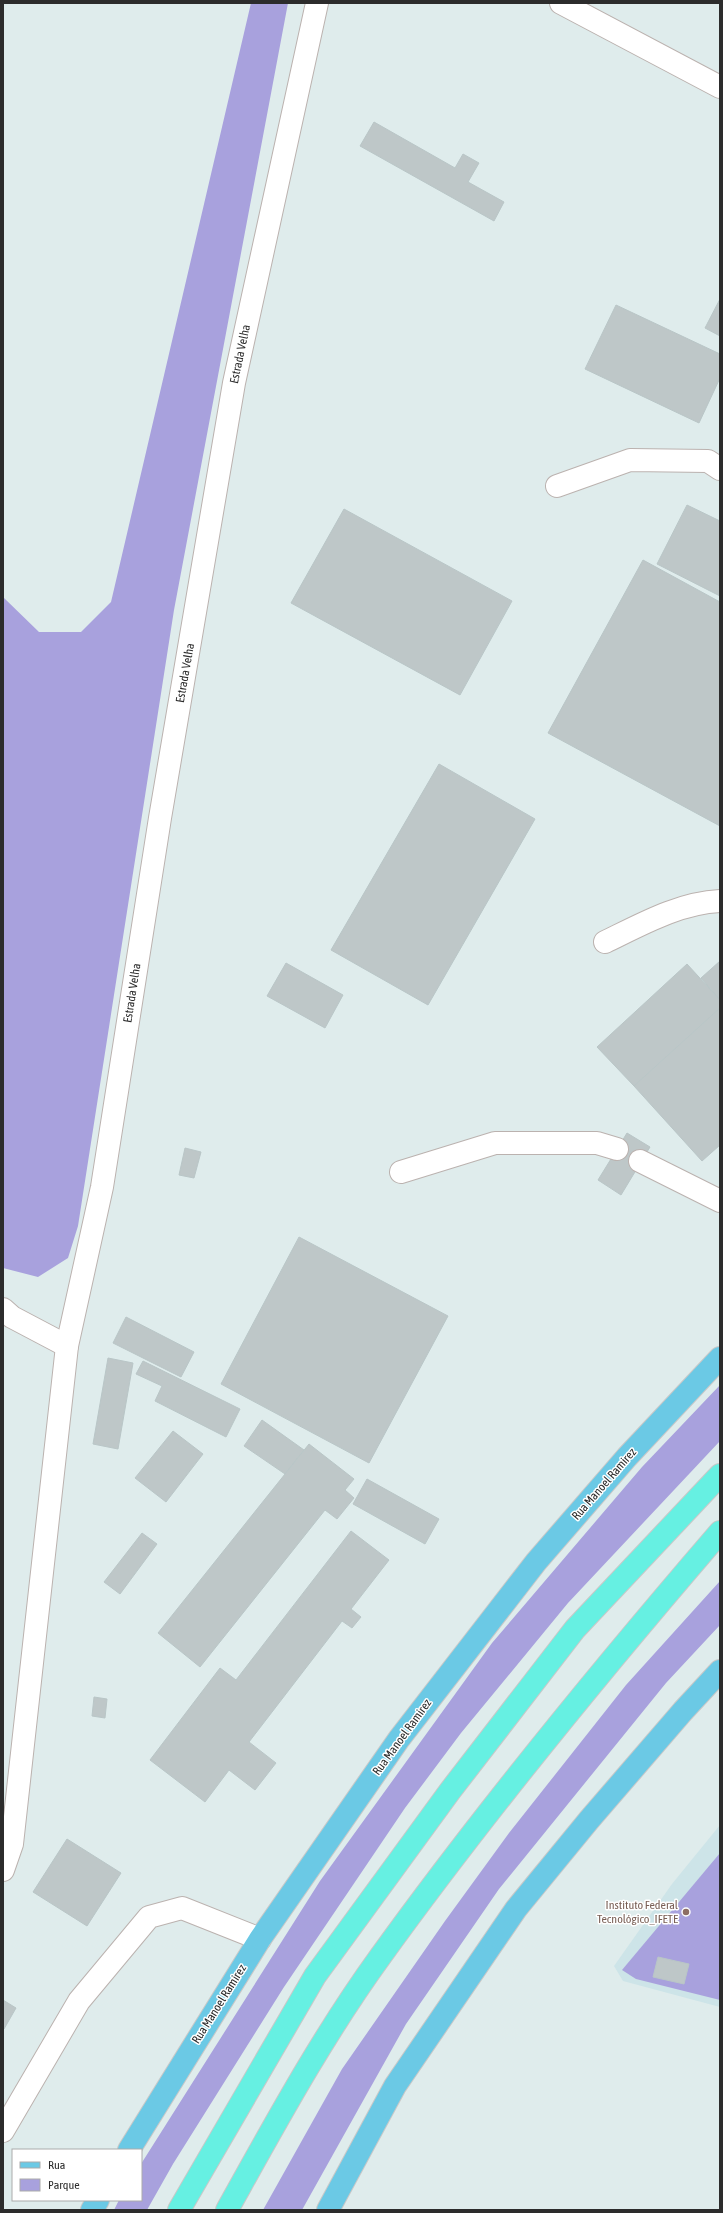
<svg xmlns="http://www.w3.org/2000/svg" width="723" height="2213" viewBox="0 0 723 2213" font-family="'Asap Condensed',sans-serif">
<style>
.education{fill:#cde4e8}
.green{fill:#a8a1dd}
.building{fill:#bec7c8;stroke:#b9c6c7}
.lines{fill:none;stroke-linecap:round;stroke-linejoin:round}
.minor-casing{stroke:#bbb2af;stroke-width:24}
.major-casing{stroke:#c8c8c8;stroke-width:24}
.highway-casing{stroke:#c8c8c8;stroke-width:24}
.minor{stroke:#fff;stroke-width:22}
.major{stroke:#6bc9e5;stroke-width:22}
.highway{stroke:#66f0e2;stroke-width:22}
.education-dot{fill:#8d6e63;stroke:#fff;stroke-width:1.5}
.labels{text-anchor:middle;stroke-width:3;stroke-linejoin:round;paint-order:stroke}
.street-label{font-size:12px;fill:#2c2c2c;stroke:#fff}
.education-label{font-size:12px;fill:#785e54;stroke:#fff;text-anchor:end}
</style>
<rect width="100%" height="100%" fill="#dfecec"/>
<polygon class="education" points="720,1825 720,2007 623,1981 614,1966 672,1884"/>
<g class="green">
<polygon points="251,3 288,3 174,610 78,1226 68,1258 38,1277 3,1268 3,597 39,632 81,632 111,602"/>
<polygon points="720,1385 720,1441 568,1603 461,1733 405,1808 284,1987 173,2164 147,2210 114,2210 119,2200 141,2200 141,2164 320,1881 492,1643 642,1467"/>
<polygon points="720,1581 720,1625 666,1683 499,1889 406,2024 302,2210 263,2210 342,2069 445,1921 509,1833 626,1685"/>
<polygon points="720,1853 720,2000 636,1979 622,1970"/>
</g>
<g class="building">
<polygon points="374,122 455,168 463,154 479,163 468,182 504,202 494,221 360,146"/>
<polygon points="720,299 720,336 705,328"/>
<polygon points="616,305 720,354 720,378 699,423 585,369"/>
<polygon points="687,505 720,521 720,596 657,564"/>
<polygon points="344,509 512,601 460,695 291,603"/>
<polygon points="643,560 720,602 720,826 548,733"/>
<polygon points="439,764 535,819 428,1005 331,950"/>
<polygon points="720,961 720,1000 701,978"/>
<polygon points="286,963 343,995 325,1028 267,996"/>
<polygon points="687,964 720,1000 720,1008 634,1086 597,1047"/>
<polygon points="720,1008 720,1145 702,1161 634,1086"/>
<polygon points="627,1133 650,1147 621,1195 598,1180"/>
<polygon points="185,1148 201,1152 194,1178 179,1175"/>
<polygon points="299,1237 448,1316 369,1463 221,1384"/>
<polygon points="126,1317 194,1352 181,1377 113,1343"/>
<polygon points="108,1358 133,1363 118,1449 93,1444"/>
<polygon points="143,1361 240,1409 226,1437 155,1401 162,1386 136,1374"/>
<polygon points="262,1420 304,1450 285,1474 244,1446"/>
<polygon points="173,1431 203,1454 166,1502 135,1478"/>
<polygon points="309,1444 354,1479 345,1490 354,1498 337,1519 325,1510 200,1667 158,1633"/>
<polygon points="367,1479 439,1519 425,1544 353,1504"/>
<polygon points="351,1531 389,1560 351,1609 361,1617 352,1628 342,1621 249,1742 276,1763 255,1790 229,1770 205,1802 150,1760 220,1668 236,1680"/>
<polygon points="142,1533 157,1544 120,1594 104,1582"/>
<polygon points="94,1697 107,1699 105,1718 92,1716"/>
<polygon points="67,1839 121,1873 87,1926 33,1892"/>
<polygon points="658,1957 689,1964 684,1984 653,1977"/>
<polygon points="3,2000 16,2008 4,2029 3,2029"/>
</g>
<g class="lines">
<g class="minor-casing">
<g id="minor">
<polyline points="561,3 720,87"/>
<polyline points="557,486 630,460 708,461 720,469"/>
<path d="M 605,942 C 642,924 679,903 720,901"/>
<polyline points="640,1161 720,1201"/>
<polyline points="401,1172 495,1143 597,1143 617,1149"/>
<polyline points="3,1309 12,1317 67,1346"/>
<polyline points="3,1870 12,1844 67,1346 102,1187 160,818 234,383 317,3"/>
<polyline points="3,2131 79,2001 149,1917 182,1908 260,1939"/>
</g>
</g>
<g class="major-casing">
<g id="major">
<polyline points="129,2150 260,1939 399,1739 536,1562 627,1457 720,1358"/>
<polyline points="92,2210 98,2200"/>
<polyline points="328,2210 395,2086 516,1909 589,1820 683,1711 720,1671"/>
</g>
</g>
<g class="highway-casing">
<g id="highway">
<polyline points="179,2210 315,1976 450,1791 575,1629 720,1475"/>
<path d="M 227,2210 C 275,2124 322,2037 380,1957 C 486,1810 602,1669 720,1532"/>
</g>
</g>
<use href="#minor" class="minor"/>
<use href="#major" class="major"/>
<use href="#highway" class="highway"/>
</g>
<circle class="education-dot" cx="686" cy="1912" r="4"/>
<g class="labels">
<g class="street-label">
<text transform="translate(240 354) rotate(-78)" y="4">Estrada Velha</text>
<text transform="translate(185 673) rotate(-80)" y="4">Estrada Velha</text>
<text transform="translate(132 993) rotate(-81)" y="4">Estrada Velha</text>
<text transform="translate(604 1484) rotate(-49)" y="4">Rua Manoel Ramirez</text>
<text transform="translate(402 1737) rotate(-54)" y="4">Rua Manoel Ramirez</text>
<text transform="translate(219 2004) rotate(-58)" y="4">Rua Manoel Ramirez</text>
</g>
<g class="education-label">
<text x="678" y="1909">Instituto Federal<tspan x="678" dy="14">Tecnológico_IFETE</tspan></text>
</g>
</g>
<rect width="723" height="2213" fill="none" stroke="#2c2c2c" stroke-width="8"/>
<rect x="12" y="2149" width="130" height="52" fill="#ffffff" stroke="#ababab"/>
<rect x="20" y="2162" width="20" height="6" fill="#6bc9e5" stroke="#ababab"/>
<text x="48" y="2169" font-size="12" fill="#2c2c2c">Rua</text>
<rect x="20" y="2179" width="20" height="12" fill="#a8a1dd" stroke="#ababab"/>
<text x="48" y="2189" font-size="12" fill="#2c2c2c">Parque</text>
</svg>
